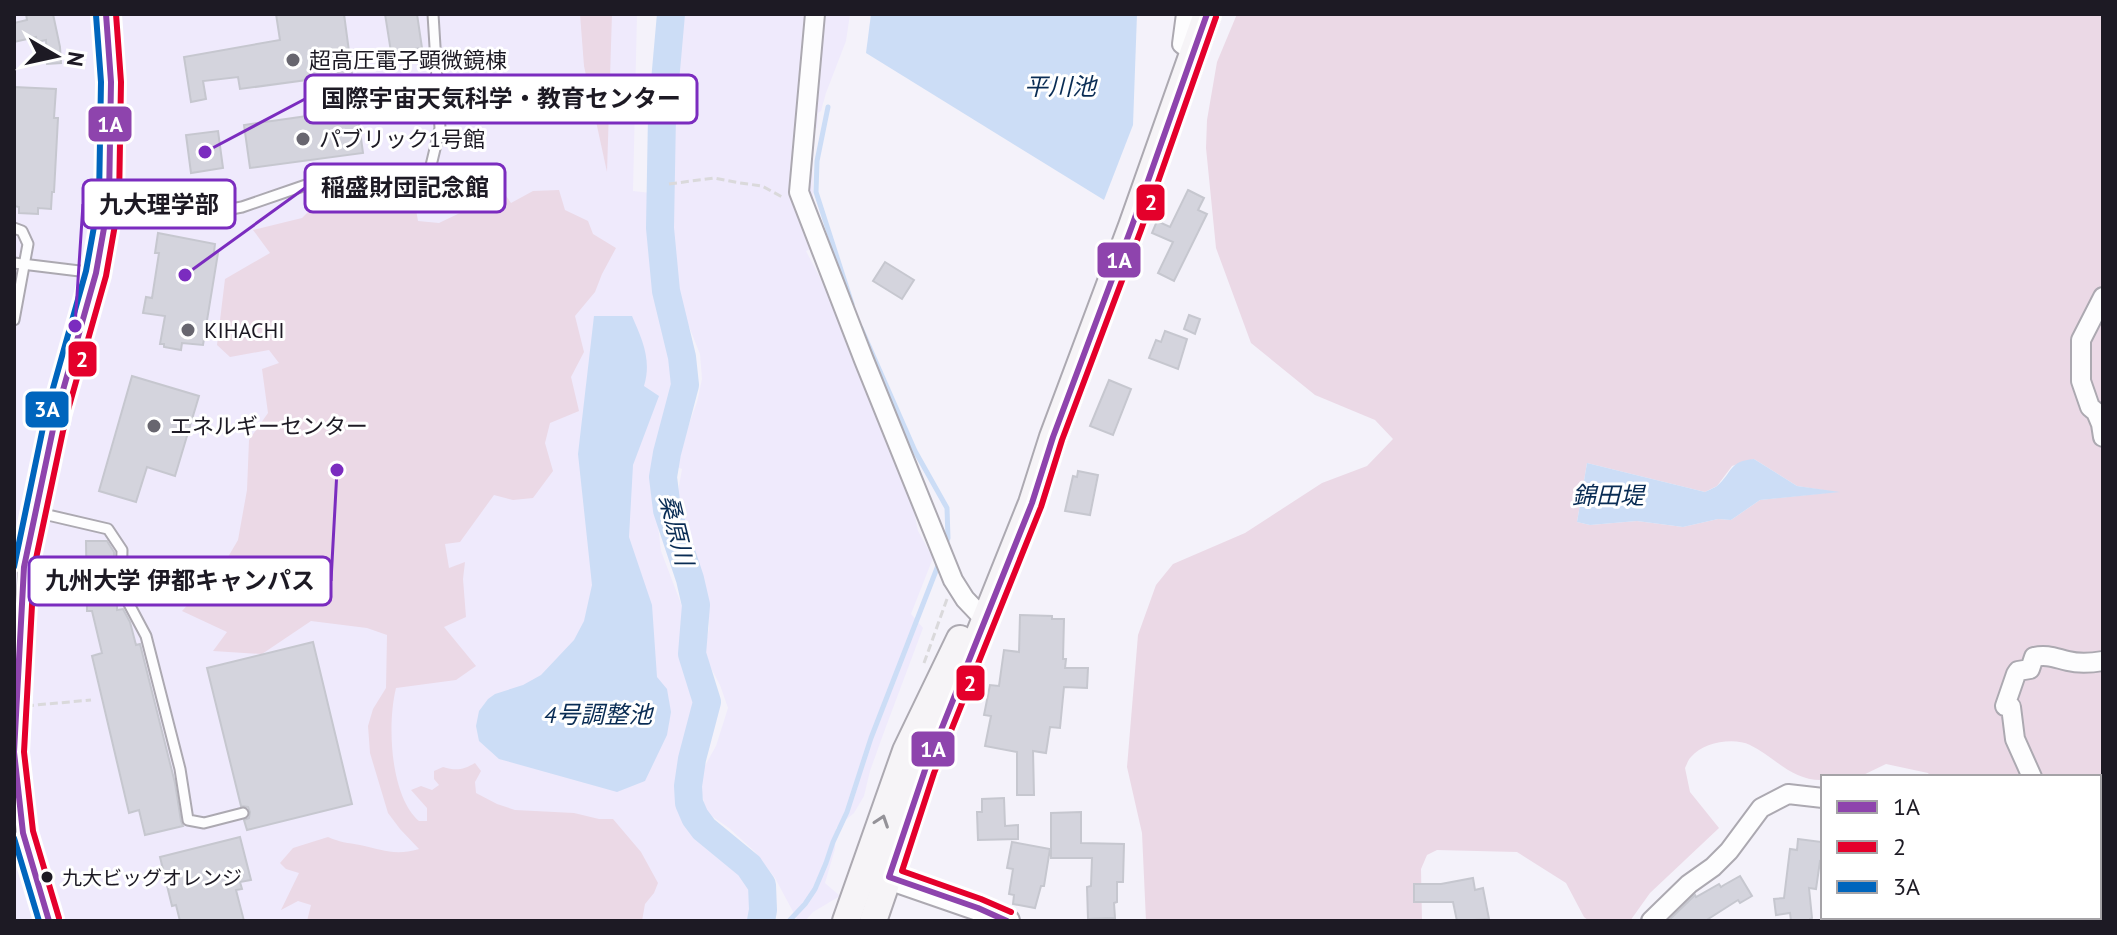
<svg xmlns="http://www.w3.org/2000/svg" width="2117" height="935" viewBox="0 0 2117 935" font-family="'PT Sans','Noto Sans JP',sans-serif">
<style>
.built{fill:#efeafc}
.green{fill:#ebd9e6;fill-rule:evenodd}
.water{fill:#ccddf6}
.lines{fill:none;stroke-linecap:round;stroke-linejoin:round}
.stream{stroke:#ccddf6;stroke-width:5}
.river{stroke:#ccddf6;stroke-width:28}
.building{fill:#d4d4dd;stroke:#c6c7cf;stroke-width:2}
.service-casing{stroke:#aca9b1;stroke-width:13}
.minor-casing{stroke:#aca9b1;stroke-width:22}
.tertiary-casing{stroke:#aca9b1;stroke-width:28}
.secondary-casing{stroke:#aca9b1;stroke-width:30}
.path{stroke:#dad9db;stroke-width:3;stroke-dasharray:8 4;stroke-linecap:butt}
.service{stroke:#fdfdfe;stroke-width:9}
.minor{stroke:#fdfdfe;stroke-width:18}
.tertiary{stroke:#fdfdfe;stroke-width:24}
.secondary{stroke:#f6f4f7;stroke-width:26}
.path-bridge{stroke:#dad9db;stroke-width:3;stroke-dasharray:8 4;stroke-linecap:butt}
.bus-1-casing{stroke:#fff;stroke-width:12}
.bus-2-casing{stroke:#fff;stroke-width:12}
.bus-3-casing{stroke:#fff;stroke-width:12}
.bus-1{stroke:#8e44ad;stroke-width:6}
.bus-2{stroke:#e4002b;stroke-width:6}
.bus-3{stroke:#0065bd;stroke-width:6}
.oneway{stroke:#949298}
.poi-dot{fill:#68666f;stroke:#fff;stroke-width:3}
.bus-dot{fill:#1d1a24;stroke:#fff;stroke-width:3}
.labels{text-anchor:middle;stroke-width:6;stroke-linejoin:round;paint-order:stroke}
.bus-label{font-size:20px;fill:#1d1a24;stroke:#fff;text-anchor:start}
.poi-label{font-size:22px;fill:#1d1a24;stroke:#fff;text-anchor:start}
.water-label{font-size:24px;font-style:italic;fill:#092c54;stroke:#fff}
.leader{fill:none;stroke:#7b2cbf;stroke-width:3}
.callout-dot{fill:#7b2cbf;stroke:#fff;stroke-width:3}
.callout{fill:#fff;stroke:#7b2cbf;stroke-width:3}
.callout-label{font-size:24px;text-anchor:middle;font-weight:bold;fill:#1d1a24}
.line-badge{stroke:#fff;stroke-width:3}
.badge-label{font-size:22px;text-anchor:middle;font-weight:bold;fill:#fff}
</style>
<rect width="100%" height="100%" fill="#f4f2fa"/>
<g class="built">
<polygon points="14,14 637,14 633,191 651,193 652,224 661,276 666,297 683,341 689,371 681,410 663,459 658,482 656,509 661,551 683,609 686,629 682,648 683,664 700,696 703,708 700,721 684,759 680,775 680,802 684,817 693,829 726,850 757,885 776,921 14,921"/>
<polygon points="667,14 850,14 846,41 826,93 821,111 818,113 817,128 812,129 813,202 821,244 806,251 839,314 910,491 918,531 933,558 911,614 923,628 884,732 870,771 864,796 854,813 836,828 835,849 825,883 840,896 813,912 805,921 798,921 775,878 754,851 729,828 710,815 706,810 701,791 702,771 716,746 728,708 720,685 706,659 704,652 709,628 709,619 680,530 676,511 677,497 682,469 674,466 697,402 702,379 700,354 676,294 670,269 667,193 671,178 669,76 672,17"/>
</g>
<g class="green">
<polygon points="580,14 612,14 607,172 584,66"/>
<path d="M 1237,14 L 2103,14 L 2103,852 L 2099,852 L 2099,777 L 1931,777 L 1928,773 L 1886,764 L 1859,777 L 1823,777 L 1823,780 C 1792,781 1776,758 1750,745 C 1734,737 1703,742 1691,757 C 1688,760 1687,764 1685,768 L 1690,792 L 1719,828 L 1650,893 L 1630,921 L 1589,921 L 1584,917 L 1566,883 L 1517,852 L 1437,850 L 1427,855 L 1421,869 L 1422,921 L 1146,921 L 1142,833 L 1127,767 L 1138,635 L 1156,585 L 1173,564 L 1245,533 L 1322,483 L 1367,466 L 1393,439 L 1375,420 L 1315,395 L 1251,343 L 1216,248 L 1206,148 L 1207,120 L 1217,62 ZM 1754,459 L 1797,486 L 1835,492 L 1760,500 L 1731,520 L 1718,519 L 1683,527 L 1637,521 L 1590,525 L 1577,522 L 1587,463 L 1705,492 L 1717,486 L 1732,466 Z"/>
<path d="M 495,180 L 511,203 L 533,191 L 559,190 L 565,210 L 588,221 L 593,234 L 616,248 L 602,274 L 595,292 L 575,316 L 584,352 L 571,377 L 579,411 L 550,423 L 545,443 L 553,471 L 533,498 L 513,500 L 494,495 L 460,542 L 445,544 L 449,568 L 465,562 L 463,579 L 466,617 L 444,627 L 476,666 L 456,680 L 396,688 C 387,724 390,796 419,821 L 427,821 L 427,808 L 411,790 L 421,786 L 432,790 L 439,785 L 434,779 L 434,771 L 443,767 C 456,771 463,770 475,763 L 481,771 L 475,782 L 476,793 L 497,804 L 515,810 L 574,813 L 599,819 L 613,819 L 641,852 L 658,883 L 654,893 L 645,904 L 642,921 L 307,921 L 311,905 L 298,901 L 281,910 L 299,873 L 286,869 L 280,863 L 293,848 L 328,837 C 339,842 348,843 360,845 C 383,850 395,856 419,849 L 400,829 L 388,813 L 370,753 L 368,726 L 373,709 L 386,688 L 387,635 L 367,628 L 311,621 L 262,654 L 213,651 L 227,632 L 182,611 L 221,569 L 238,540 L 247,490 L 249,440 L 268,413 L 262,369 L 279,363 L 269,350 L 230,357 L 217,345 L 225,279 L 270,253 L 253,230 L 302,218 L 313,207 L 336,200 L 353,213 L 390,209 L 414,199 L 418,221 L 439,223 L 462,212 L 470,188 Z"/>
</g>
<g class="water">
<polygon points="871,14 1137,14 1133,125 1104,200 866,53"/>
<path d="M 594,316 L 632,316 C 642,339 652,360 644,386 L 659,396 L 633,465 L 629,537 L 652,605 L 657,677 L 667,689 L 671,712 L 667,735 L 645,781 L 617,792 L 499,759 L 479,741 L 476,726 L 479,711 L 488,699 L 495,694 L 523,685 L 541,675 L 574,640 L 584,621 L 592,585 L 578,454 Z"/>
<path d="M 1754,459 L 1797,486 L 1840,492 L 1760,500 L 1731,520 L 1718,519 L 1683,527 L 1637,521 L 1590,525 L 1577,522 L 1587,463 L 1705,492 C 1707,491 1716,487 1717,486 C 1733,472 1729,461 1754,459 Z"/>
</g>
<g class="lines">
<g class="stream">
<polyline points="828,107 817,161 816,192 852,304"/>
<polyline points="861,328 915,451 947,508 948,538 945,546"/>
<polyline points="789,921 805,904 815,889 826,863 833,842 847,812 871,738 939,563"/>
</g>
<polyline class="river" points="671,14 662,115 660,228 666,291 682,357 685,385 667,453 663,477 667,510 690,579 696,605 692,654 707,702 692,759 688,786 689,803 695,817 704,829 749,866 762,885 763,910 761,921"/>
</g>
<g class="building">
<polygon points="26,14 53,14 60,47 61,63 47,64 46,40 37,42 36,37 14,42 14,23 27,20"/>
<polygon points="276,14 344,14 352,74 240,89 238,77 203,81 206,99 191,102 184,57 280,40"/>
<polygon points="385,14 417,14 422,48 391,52"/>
<polygon points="14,87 56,89 54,118 58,118 54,192 52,192 51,209 38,208 38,214 19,213 19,207 14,206"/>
<polygon points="357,109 363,153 250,168 244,125"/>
<polygon points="218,131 223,168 191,173 186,135"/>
<polygon points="1188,190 1204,198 1198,210 1207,214 1174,281 1158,273 1173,242 1152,233 1157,221 1170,227"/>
<polygon points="158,233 215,244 214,252 218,253 203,345 182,343 181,350 164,347 164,344 160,344 165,316 143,313 146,297 152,298 159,253 155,253"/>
<polygon points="885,262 914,280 902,299 873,281"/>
<polygon points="1189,315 1200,319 1195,334 1184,329"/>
<polygon points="1165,331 1187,339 1178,369 1149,358 1156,340 1161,342"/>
<polygon points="132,376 199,396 175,476 147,467 136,502 99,491"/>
<polygon points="1109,380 1131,389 1113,435 1090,426"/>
<polygon points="1078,471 1098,475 1090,515 1065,511 1073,476 1077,477"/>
<polygon points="86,541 107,541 114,552 114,589 117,597 117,610 123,609 130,622 136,645 140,644 175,783 181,821 183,826 145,835 139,810 129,813 92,656 102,653 92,611 87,611"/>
<polygon points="1020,615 1052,616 1052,619 1064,619 1063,659 1066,659 1065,668 1088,668 1087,688 1064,687 1060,728 1050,727 1046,753 1033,751 1034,795 1017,795 1017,752 985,746 991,716 984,715 990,685 999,686 1004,650 1019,652"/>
<polygon points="313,642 352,804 247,830 244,820 249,818 250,812 248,807 241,806 207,668"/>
<polygon points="1004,798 1005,826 1018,825 1018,839 978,840 977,812 982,812 982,799"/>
<polygon points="1081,812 1081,843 1124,844 1123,882 1117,882 1117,902 1114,903 1115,918 1088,919 1087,887 1091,886 1092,858 1051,858 1051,813"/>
<polygon points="240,837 251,880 240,882 242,889 236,890 244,921 180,921 176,905 172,906 160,857"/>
<polygon points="1798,839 1822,842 1821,849 1823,849 1823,862 1820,861 1816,889 1809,888 1812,918 1810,919 1810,921 1791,921 1790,913 1776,915 1774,899 1784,898 1790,849 1797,850"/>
<polygon points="1012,842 1050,849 1044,886 1041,886 1035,908 1013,904 1014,895 1009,894 1013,869 1007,868"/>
<polygon points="1740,876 1752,896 1740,903 1738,900 1705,921 1668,921 1695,895 1696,897 1719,884 1721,887 1724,885"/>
<polygon points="1473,878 1475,890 1483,888 1489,919 1457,921 1453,902 1414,902 1414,884 1441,884"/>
</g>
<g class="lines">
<g class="service-casing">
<g id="service">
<polyline points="109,200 215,212 242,207 306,185 364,174 428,178 440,128 433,14"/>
<polyline points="14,228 22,231 28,244 14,320"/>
<polyline points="14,263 96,273"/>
<polyline points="35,512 108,529 122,550 121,589 146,636 180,769 188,820 204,823 243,813"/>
<polyline points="49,921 23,833 14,752 24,567 56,415 96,273 109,200 111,82 106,14"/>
</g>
</g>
<g class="minor-casing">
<g id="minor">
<polyline points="815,14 799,192 864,360 953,580 965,599 984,619"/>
<polyline points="1186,14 1182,44 1193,52"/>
<polyline points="2103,297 2081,340 2081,381 2090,407 2096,412 2101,424 2103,437"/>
<path d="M 2032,777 L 2015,739 L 2011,707 L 2005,706 L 2016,674 L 2018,671 L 2030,669 L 2034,657 C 2047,654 2055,658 2068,661 C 2080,664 2091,663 2103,661"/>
<polyline points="2099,830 2103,831"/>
<polyline points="1651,921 1689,884 1713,867 1729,851 1761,808 1788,794 1823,798"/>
<polyline points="1903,921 1913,917"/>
</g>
</g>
<g class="tertiary-casing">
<polyline id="tertiary" points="871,871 978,908 1007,921"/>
</g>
<g class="secondary-casing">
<g id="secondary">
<polyline points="846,921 906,751 960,639"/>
<polyline points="873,921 925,770 1032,503 1053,437 1132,226 1207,14"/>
</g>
</g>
<g class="path">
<polyline points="669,184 714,178 740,183 762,186 784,198"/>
<polyline points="170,195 175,183"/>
<polyline points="924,663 947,599"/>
</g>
<use href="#service" class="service"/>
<use href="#minor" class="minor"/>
<use href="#tertiary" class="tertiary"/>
<use href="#secondary" class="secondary"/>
<polyline class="path-bridge" points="14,707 91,700"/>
<g class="bus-1-casing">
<g id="bus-1">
<polyline points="49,921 23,833 14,752 24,567 56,415 96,273 109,200 111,82 106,14"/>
<polyline points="1007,921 978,908 889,877 925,770 1032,503 1053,437 1132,226 1207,14"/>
</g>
</g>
<g class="bus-2-casing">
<g id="bus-2">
<polyline points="1011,912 981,899 902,871 934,773 1041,507 1062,440 1141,230 1216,17"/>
<polyline points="59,918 33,831 24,752 34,568 66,417 106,276 119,202 121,82 116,14"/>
</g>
</g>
<g class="bus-3-casing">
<g id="bus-3">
<polyline points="14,567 46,413 86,271 99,199 101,82 96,15"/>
<polyline points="14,838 39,921"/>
</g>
</g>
<use href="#bus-1" class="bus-1"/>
<use href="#bus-2" class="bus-2"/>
<use href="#bus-3" class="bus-3"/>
</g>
<defs><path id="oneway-chevron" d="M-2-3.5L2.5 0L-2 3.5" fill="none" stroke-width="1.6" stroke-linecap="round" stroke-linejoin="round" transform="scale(2)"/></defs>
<use class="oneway" href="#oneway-chevron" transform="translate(882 821) rotate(-71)"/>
<g class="poi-dot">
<circle cx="293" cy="60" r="8"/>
<circle cx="303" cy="139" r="8"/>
<circle cx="188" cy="330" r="8"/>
<circle cx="154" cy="426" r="8"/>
</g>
<circle class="bus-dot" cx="47" cy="877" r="7"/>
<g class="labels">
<g class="bus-label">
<text x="62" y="885">九大ビッグオレンジ</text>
</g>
<g class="poi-label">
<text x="309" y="68">超高圧電子顕微鏡棟</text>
<text x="319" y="147">パブリック1号館</text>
<text x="204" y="338">KIHACHI</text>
<text x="170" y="434">エネルギーセンター</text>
</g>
<g class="water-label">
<text x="1060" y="95">平川池</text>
<text x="1608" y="504">錦田堤</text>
<text transform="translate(676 530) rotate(76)" y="8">桑原川</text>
<text x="598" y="723">4号調整池</text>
</g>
</g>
<path class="leader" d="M205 152L305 99M185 275L305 188M75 326L83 204M337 470L331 581"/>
<g class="callout-dot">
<circle cx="205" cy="152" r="8"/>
<circle cx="185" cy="275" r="8"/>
<circle cx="75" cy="326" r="8"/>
<circle cx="337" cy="470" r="8"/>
</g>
<g class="callout">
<rect x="305" y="75" width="392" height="48" rx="8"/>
<rect x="305" y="164" width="200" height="48" rx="8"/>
<rect x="83" y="180" width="152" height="48" rx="8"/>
<rect x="29" y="557" width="302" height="48" rx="8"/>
</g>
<g class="callout-label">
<text x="501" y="107">国際宇宙天気科学・教育センター</text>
<text x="405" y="196">稲盛財団記念館</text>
<text x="159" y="213">九大理学部</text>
<text x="180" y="589">九州大学 伊都キャンパス</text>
</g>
<g class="line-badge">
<rect x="87" y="105" width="46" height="38" rx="8" fill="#8e44ad"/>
<rect x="1135" y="183" width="31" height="39" rx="8" fill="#e4002b"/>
<rect x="1096" y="241" width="46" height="38" rx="8" fill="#8e44ad"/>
<rect x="67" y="340" width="31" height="38" rx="8" fill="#e4002b"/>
<rect x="24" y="390" width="46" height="39" rx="8" fill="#0065bd"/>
<rect x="955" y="664" width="31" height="38" rx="8" fill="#e4002b"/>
<rect x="910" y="730" width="46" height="38" rx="8" fill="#8e44ad"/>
</g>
<g class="badge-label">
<text x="110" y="132">1A</text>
<text x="1151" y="210">2</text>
<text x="1119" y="268">1A</text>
<text x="82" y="367">2</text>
<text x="47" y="417">3A</text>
<text x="970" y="691">2</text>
<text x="933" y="757">1A</text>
</g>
<rect width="2117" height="935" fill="none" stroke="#1d1a24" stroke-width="32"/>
<rect x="1821" y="775" width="280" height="144" fill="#ffffff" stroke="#a5a3a7" stroke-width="2"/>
<rect x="1837" y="801" width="40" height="12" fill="#8e44ad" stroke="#a5a3a7" stroke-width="2"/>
<text x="1893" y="815" font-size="24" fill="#1d1a24">1A</text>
<rect x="1837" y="841" width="40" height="12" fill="#e4002b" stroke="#a5a3a7" stroke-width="2"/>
<text x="1893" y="855" font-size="24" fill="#1d1a24">2</text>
<rect x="1837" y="881" width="40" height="12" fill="#0065bd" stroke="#a5a3a7" stroke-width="2"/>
<text x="1893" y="895" font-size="24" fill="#1d1a24">3A</text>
<g transform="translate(56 56) rotate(99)" stroke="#ffffff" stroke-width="6" paint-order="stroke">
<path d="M0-6L14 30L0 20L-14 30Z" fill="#1d1a24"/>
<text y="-12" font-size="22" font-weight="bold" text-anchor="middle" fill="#1d1a24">N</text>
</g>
</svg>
